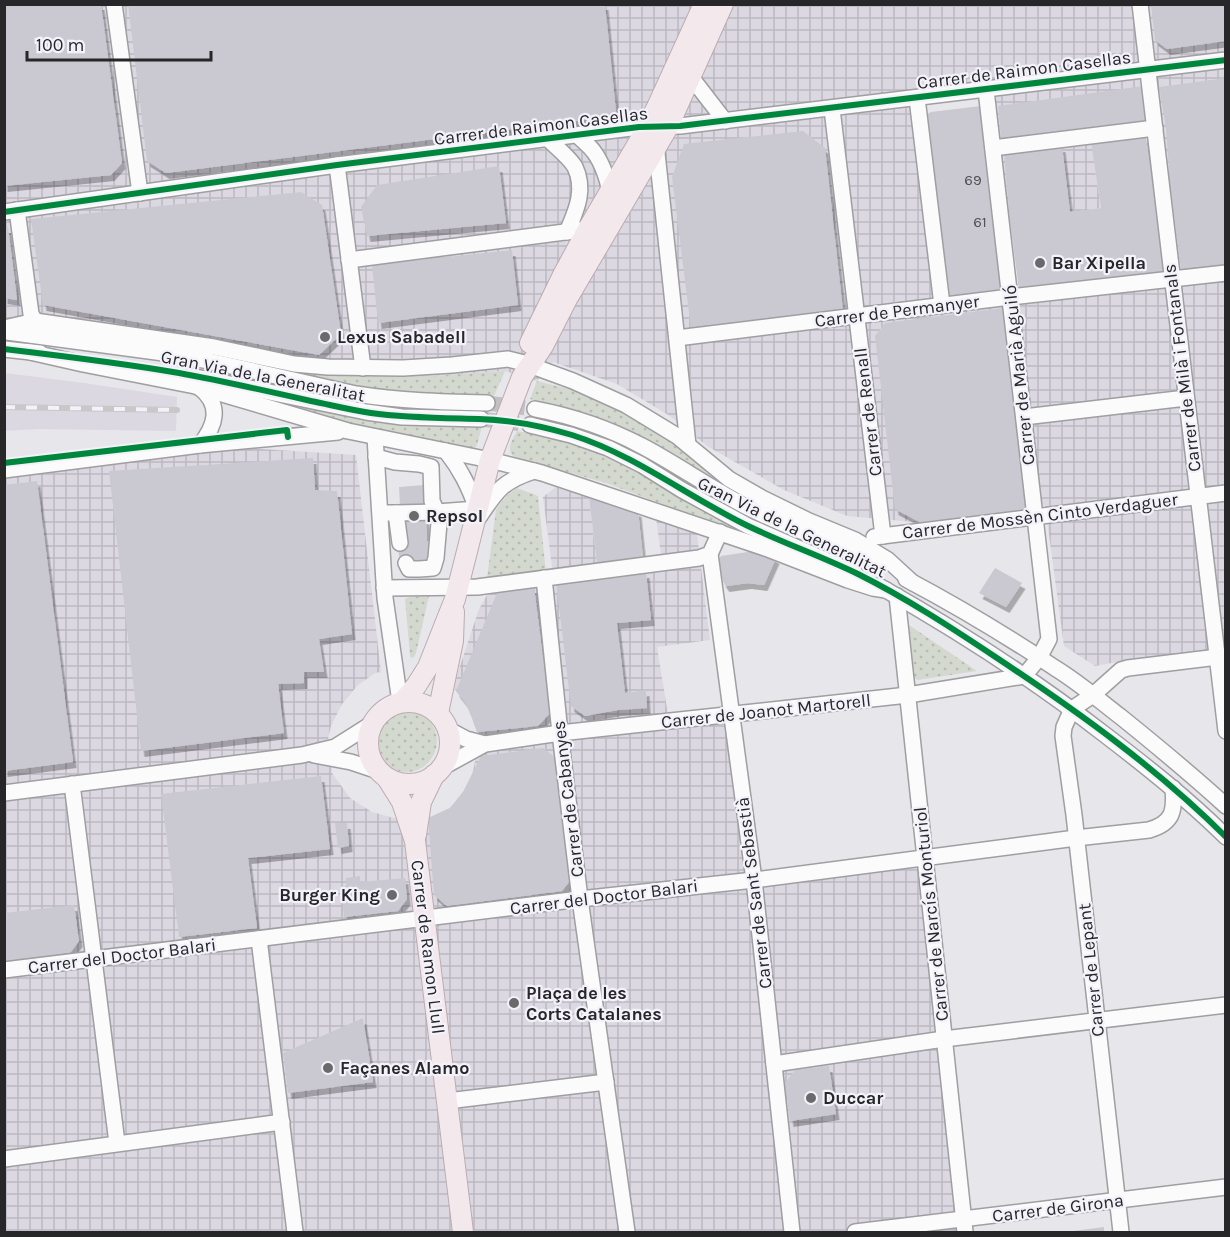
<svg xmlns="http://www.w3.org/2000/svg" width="1230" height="1237" viewBox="0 0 1230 1237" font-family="Karla,sans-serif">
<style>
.built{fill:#dbd8e1}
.industrial{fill:url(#industrial-grid);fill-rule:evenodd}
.grass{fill:url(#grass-dots)}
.building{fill:#cac9d1;filter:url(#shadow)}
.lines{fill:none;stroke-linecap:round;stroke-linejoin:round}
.minor-tunnel{stroke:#c1c0c3;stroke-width:15;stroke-dasharray:15 8;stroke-linecap:butt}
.minor-casing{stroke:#9f9ea1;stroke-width:18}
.major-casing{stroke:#bcabb1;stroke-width:22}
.minor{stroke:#fbfbfc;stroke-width:15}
.major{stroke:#f3e9ed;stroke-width:20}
.rail-casing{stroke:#c8c8c9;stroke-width:6}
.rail{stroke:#f3f1f9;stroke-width:4;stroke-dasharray:11;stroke-linecap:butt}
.cycleway-casing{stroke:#f3f1f9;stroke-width:10}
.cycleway{stroke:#00873e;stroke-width:6}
.poi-dot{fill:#6a6a6d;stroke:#f3f1f9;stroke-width:2}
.labels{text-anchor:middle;stroke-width:4.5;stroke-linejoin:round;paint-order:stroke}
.number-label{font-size:15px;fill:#505053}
.street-label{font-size:18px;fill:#272729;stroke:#f3f1f9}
.poi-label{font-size:18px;font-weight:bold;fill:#272729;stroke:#f3f1f9;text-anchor:start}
</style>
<defs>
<pattern id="industrial-grid" width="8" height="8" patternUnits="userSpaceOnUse" patternTransform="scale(1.5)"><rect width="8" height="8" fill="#dbd8e1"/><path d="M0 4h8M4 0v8" fill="none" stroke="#bcb9c1"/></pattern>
<pattern id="grass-dots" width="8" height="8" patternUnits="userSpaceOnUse" patternTransform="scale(1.5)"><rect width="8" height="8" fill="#d4d9cf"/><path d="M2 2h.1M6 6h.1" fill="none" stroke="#b6bab2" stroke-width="1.8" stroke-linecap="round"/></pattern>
<filter id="shadow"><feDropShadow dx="3.5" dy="6" stdDeviation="0" flood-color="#0004"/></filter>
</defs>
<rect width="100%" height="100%" fill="#e7e6ea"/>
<polygon class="built" points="5,373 84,383 177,397 176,431 39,429 5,431"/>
<g class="industrial">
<path d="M 5,5 L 1225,5 L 1225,650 L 1133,659 L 1095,666 L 1064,646 L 1045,505 L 926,523 L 847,516 L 784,490 L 707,446 L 670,416 L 617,384 L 553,362 L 537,381 L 505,371 L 433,376 L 319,372 L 257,364 L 5,324 ZM 986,90 L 1002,222 L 1101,208 L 1091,143 L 1146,137 L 1154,129 L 1171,279 L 942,305 L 917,98 Z"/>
<polygon points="200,445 356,455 381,672 375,673 358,685 342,704 331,726 328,739 332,773 350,798 372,812 394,818 415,821 428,818 450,808 463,792 472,776 477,752 477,732 472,718 466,704 453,687 479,609 487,595 554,582 543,497 556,487 589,497 597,564 663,569 656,518 697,534 710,640 657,647 669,721 732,714 754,879 925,856 965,1232 5,1232 4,470"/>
</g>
<g class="grass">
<path d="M 257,364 L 319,372 L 433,376 L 505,371 L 494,396 C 447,396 398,396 352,386 C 320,380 288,372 257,364 Z"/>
<polygon points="537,381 572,390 608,403 639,419 792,520 730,491 565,408 530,399"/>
<polygon points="221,387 388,423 417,425 482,426 477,445 474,449 467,448 382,433"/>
<path d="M 517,431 L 553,438 L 591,449 L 622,462 L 770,544 L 606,483 L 514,457 C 505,449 513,439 517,431 Z"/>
<path d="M 517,488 L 538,496 L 546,573 L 487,578 L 496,510 C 502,500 508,494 517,488 Z"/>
<polygon points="429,596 416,653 414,657 411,658 410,655 405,599 410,597"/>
<polygon points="906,623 977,671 918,680 913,678"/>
<circle cx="406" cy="741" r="31"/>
</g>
<g class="building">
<polygon points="4,4 101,4 122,163 111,175 4,186"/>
<polygon points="128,4 605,4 616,112 592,119 166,173 147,161"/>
<polygon points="1151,5 1226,5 1226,41 1167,49 1155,40"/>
<polygon points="1226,78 1226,264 1181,269 1170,184 1166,128 1159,87"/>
<polygon points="1143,86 1146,122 1001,138 998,106"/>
<polygon points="981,106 1002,291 948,298 927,114 931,112"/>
<polygon points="803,131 825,148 843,311 691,329 672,177 684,144"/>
<polygon points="1146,137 1164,271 1019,290 1010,221 1004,154 1062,146 1070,212 1101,208 1091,143"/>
<polygon points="499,166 506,223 367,236 361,207 377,185"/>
<polygon points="301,192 322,205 341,334 319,355 43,305 31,219"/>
<polygon points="4,227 8,227 17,300 4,298"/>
<polygon points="512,250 518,305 378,323 372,265"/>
<polygon points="1003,308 1028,511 923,524 895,509 875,336 885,323"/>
<polygon points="313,458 315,490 337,491 352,634 319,639 324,672 304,672 304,683 278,684 284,733 141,751 109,471"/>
<polygon points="37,481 73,762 4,771 4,485"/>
<polygon points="424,485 427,541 431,541 431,562 401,563 396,543 402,543 399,487"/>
<polygon points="589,497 638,511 643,558 597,564"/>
<polygon points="761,550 776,558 764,585 748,583 726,586 723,582 718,561 721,556"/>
<polygon points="995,568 1022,583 1006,607 979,593"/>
<polygon points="646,572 651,620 617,623 625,693 646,690 647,708 618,710 585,716 571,706 556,582"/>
<polygon points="534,587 550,713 538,726 477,732 472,718 466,704 456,691 497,593"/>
<polygon points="543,748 556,758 572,878 562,891 447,906 434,895 428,818 450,808 463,792 481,756"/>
<polygon points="321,776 330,849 248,858 257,928 179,937 161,794"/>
<polygon points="335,823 347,823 349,846 338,848"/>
<polygon points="360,876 360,881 371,881 405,878 407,899 398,911 344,917 341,886 346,886 346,878"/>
<polygon points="74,905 79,941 70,953 4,961 4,913"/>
<polygon points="363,1018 373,1082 288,1093 283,1053"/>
<polygon points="829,1066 836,1114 790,1121 785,1083 795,1070"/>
<polygon points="1104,1227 1104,1232 1073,1232 1073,1231"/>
</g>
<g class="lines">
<g class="minor-tunnel">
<polyline points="487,403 535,409"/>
<polyline points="481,419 530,425"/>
</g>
<g class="minor-casing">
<g id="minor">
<polyline points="114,4 140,193"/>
<polyline points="1140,4 1226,731"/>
<polyline points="691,77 725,121"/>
<polyline points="917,98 942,305"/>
<polyline points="832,109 883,536"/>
<path d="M 577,135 C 582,140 590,146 594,152 C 601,161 611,185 609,196"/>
<path d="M 548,139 C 556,147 570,158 575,167 C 586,190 576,211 567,232"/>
<polyline points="656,144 688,445"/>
<polyline points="993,148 1155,128"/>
<polyline points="337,165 363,368"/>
<polyline points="17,210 31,314 35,321"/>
<polyline points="4,212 337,165 639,127 680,126 1226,60"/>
<polyline points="349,260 588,229"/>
<polyline points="4,328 35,321 214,347 294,364 328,367 403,368 452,365 508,359 524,363 573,381 626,405 677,436 729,479 762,498 809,521 855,540 888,560 913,583"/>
<path d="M 7,332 L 171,354 L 209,361 L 356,394 C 400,401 443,402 487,403"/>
<polyline points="677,338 1010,297 1226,273"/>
<polyline points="4,349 40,353"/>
<polyline points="30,352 83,364 195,386 348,431 490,460 542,473 768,549 848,580 873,588 886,590"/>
<polyline points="191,376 366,412 402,417 481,419"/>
<path d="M 199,387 C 222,405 216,425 200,445"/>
<path d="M 535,409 C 572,416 608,428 642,446 C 680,466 714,491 753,510 C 776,521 800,531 824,540 C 841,546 859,552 875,561"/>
<polyline points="1024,417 1186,398"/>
<polyline points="530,425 571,435 608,448 642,465 682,490 748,526 855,573"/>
<polyline points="375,437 385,598 400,702"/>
<polyline points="376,457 395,462 419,464 431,467 432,501 437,512 439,523 436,558 433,568 419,569 409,569 406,563"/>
<polyline points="4,470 200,445 338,432"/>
<polyline points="387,513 396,513 400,543"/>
<path d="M 396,513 L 437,512 L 477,509 C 469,487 461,470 446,451"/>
<path d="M 479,517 C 497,490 503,481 534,471"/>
<polyline points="874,537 1226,493"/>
<polyline points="710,554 754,880 792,1232"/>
<polyline points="544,578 560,733 580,899 627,1232"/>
<path d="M 906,579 C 957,606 1007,636 1055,668 C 1078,682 1099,700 1121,717 C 1157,746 1192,775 1226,806"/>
<path d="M 879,586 C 957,630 1033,679 1104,734 C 1146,766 1188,799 1226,837"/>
<polyline points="384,588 477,587 699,558 710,554 720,532"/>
<polyline points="897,596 965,1232"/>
<polyline points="449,730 466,739 485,744"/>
<polyline points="314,755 351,762 378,771"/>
<polyline points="443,767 485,744 560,733 908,695 1024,676 1039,658 1049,639 986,90"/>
<polyline points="72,784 117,1143"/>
<polyline points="4,793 302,755 335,747 373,723"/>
<polyline points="259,939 295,1232"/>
<path d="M 4,970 L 580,899 L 754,880 L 1076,838 L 1149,830 C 1173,823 1175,811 1173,788"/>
<polyline points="774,1064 944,1039 1226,1005"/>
<polyline points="447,1101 606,1082"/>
<polyline points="4,1159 282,1122"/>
<polyline points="855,1232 1226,1187"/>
<polyline points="1121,1232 1074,815 1063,736 1064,727 1072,709 1093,695 1121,670 1128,668 1226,656"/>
</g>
</g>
<g class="major-casing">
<g id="major">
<polyline points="530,343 563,275 588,229 640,140 658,105 704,4"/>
<polyline points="403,701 416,686 428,667 455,599 490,460 522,377 543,346 567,299 668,127 723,4"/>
<circle cx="409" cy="743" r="41"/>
<polyline points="438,713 453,641 454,612"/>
<polyline points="387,778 402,802 415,841 463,1232"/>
<polyline points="416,835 421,802 434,775"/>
</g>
</g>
<use href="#minor" class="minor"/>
<use href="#major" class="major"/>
<g class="rail-casing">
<polyline id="rail" points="4,407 177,410"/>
</g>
<use href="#rail" class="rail"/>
<g class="cycleway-casing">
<g id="cycleway">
<polyline points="4,212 337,165 639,127 680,126 1226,60"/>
<path d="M 4,349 C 63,356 121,363 179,373 C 223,381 267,391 311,401 C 331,405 351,410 371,413 C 407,418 443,418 479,419 C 510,420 542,426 572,435 C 635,455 687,496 746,525 C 783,543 821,556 858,574 C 906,598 952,628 997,658 C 1077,711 1157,768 1226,837"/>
<polyline points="4,463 287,430 288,437"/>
</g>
</g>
<use href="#cycleway" class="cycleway"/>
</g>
<g class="poi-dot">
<circle cx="1040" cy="263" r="6"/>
<circle cx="325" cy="337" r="6"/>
<circle cx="414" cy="516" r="6"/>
<circle cx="392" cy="895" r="6"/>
<circle cx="514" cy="1003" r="6"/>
<circle cx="328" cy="1068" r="6"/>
<circle cx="811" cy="1098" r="6"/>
</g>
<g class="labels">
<g class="number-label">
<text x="973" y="185">69</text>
<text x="980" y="227">61</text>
</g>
<g class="street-label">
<text transform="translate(1024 70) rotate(-7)" y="6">Carrer de Raimon Casellas</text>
<text transform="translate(541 126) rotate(-7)" y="6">Carrer de Raimon Casellas</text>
<text transform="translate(897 311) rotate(-7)" y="6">Carrer de Permanyer</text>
<text transform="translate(1182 368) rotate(-97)" y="6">Carrer de Milà i Fontanals</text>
<text transform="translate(1019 375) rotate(-96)" y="6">Carrer de Marià Aguiló</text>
<text transform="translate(263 376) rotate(11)" y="6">Gran Via de la Generalitat</text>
<text transform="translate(868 412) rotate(-97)" y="6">Carrer de Renall</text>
<text transform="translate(1040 516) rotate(-7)" y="6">Carrer de Mossèn Cinto Verdaguer</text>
<text transform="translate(792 527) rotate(26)" y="6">Gran Via de la Generalitat</text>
<text transform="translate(766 711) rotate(-6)" y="6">Carrer de Joanot Martorell</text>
<text transform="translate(568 799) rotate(-97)" y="6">Carrer de Cabanyes</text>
<text transform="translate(754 893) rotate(-97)" y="6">Carrer de Sant Sebastià</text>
<text transform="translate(604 897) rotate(-7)" y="6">Carrer del Doctor Balari</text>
<text transform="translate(931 914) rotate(-96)" y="6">Carrer de Narcís Monturiol</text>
<text transform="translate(428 947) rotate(83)" y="6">Carrer de Ramon Llull</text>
<text transform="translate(122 956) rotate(-7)" y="6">Carrer del Doctor Balari</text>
<text transform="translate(1091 970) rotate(-96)" y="6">Carrer de Lepant</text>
<text transform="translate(1058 1208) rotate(-7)" y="6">Carrer de Girona</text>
</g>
<g class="poi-label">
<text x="1052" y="269">Bar Xipella</text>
<text x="337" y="343">Lexus Sabadell</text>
<text x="426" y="522">Repsol</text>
<text x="380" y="901" text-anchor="end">Burger King</text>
<text x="526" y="999">Plaça de les<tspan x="526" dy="21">Corts Catalanes</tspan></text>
<text x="340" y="1074">Façanes Alamo</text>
<text x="823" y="1104">Duccar</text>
</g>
</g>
<rect width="1230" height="1237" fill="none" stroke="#272729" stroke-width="12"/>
<path d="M27 51v9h184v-9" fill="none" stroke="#272729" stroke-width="3"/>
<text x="36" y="51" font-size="18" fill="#272729" stroke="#f3f1f9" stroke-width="4.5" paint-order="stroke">100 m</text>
</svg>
